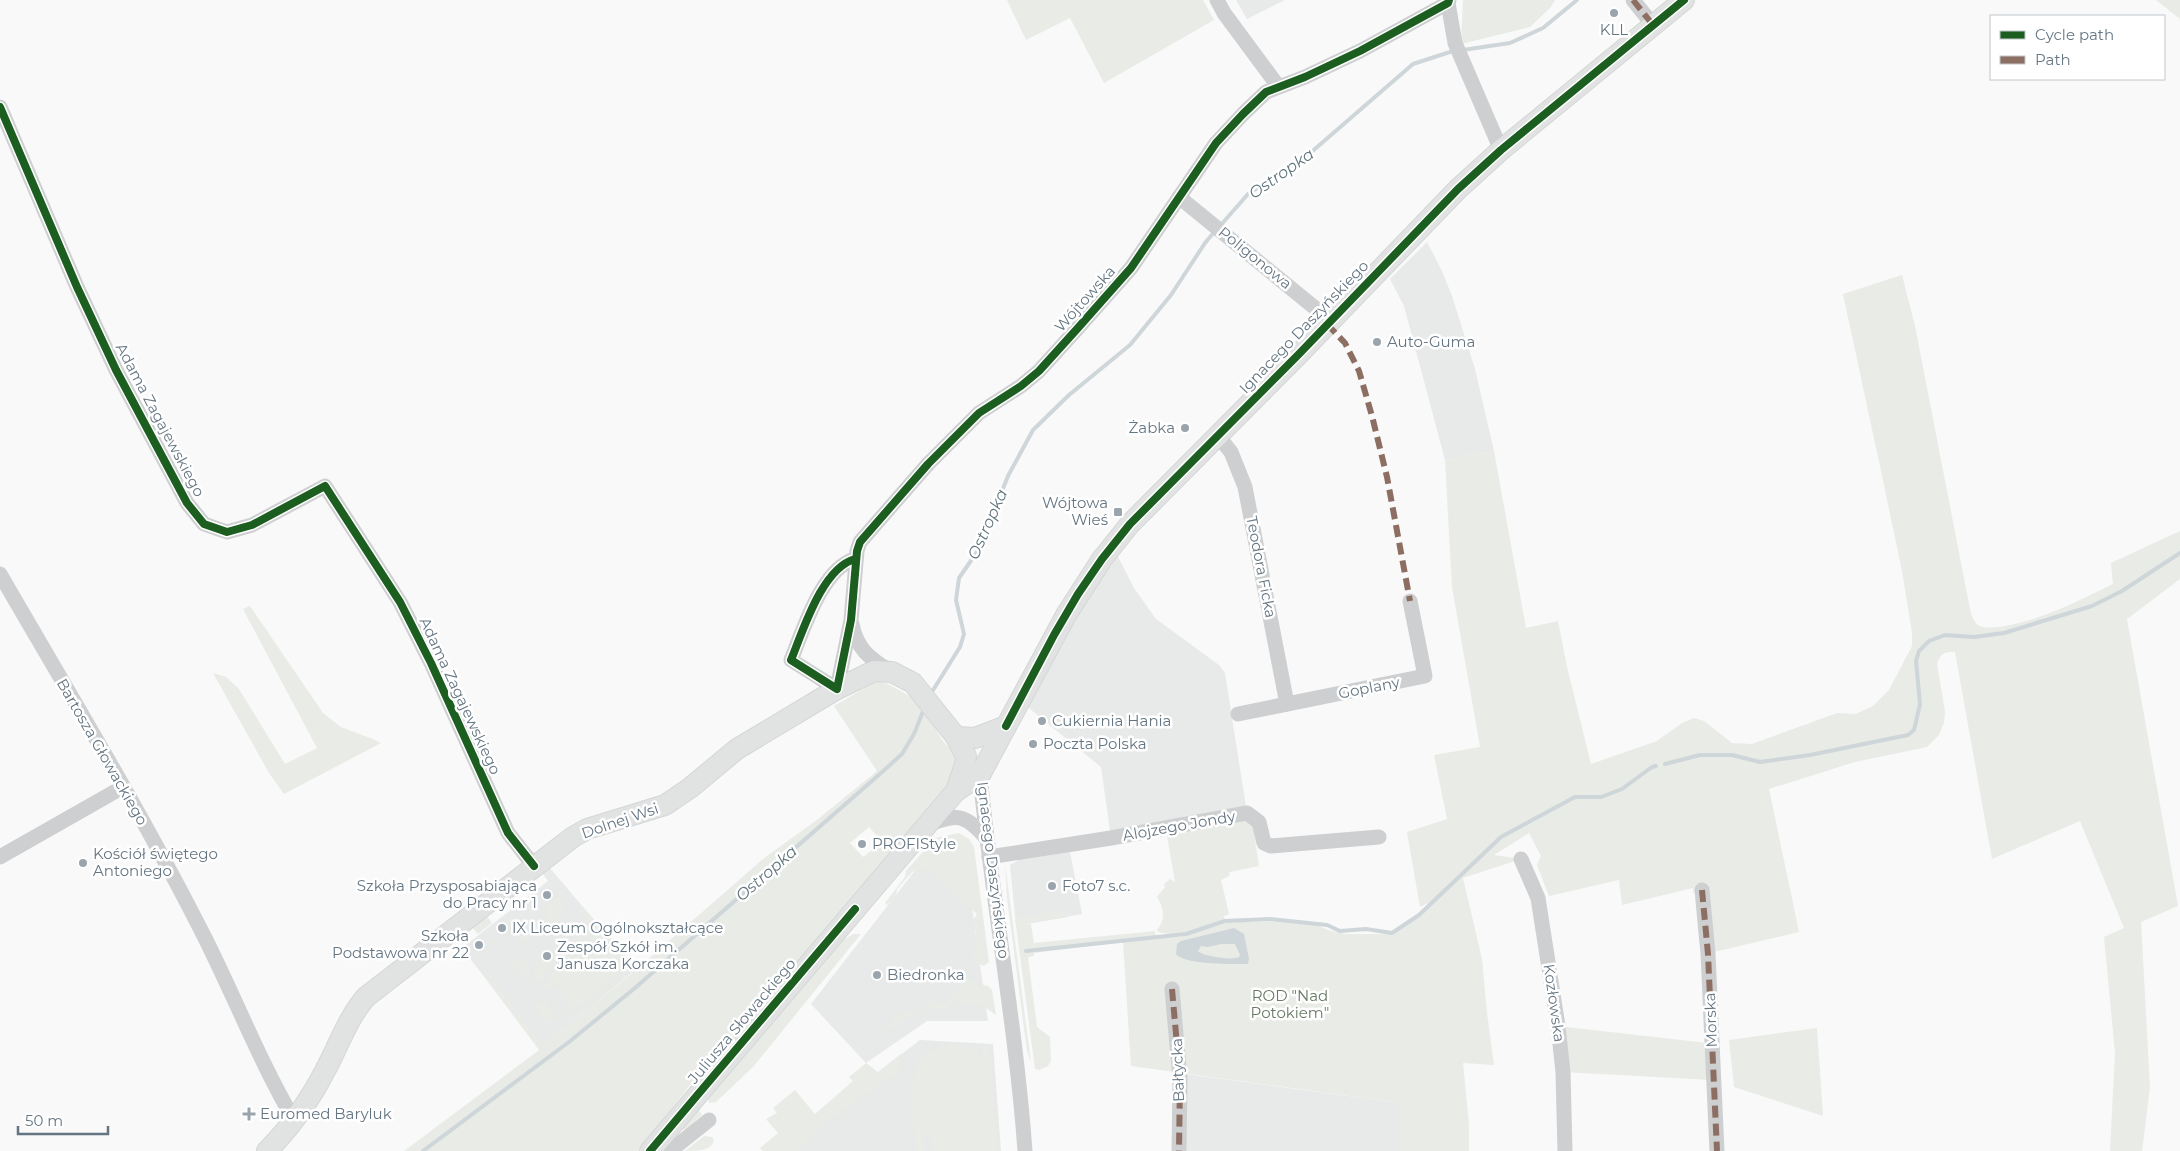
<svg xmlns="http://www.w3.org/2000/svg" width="2180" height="1151" viewBox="0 0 2180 1151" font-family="Montserrat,sans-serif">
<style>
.built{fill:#e8e9e9}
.green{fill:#e8ebe6;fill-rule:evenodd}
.water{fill:#ced6d9;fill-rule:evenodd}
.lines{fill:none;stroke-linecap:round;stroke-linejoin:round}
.stream{stroke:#ced6d9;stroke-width:4}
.major-casing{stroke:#d5d6d7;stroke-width:22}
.minor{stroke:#cecfd0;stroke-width:15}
.major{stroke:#e1e2e2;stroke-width:20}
.quiet{stroke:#8d6e63;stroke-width:6;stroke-dasharray:12 6;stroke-linecap:butt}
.cycleway-casing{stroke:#fff;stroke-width:11}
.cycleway{stroke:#1b5e20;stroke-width:8}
.poi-dot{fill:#99a4ac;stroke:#fff;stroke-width:2}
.labels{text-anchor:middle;stroke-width:5;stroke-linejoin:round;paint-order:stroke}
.poi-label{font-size:15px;fill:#657683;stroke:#fff;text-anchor:start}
.street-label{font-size:15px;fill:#657683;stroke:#fff}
.park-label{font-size:15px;fill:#687a64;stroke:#fff}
.water-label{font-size:16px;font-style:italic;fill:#60757c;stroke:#fff}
</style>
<rect width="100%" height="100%" fill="#f9f9f9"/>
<g class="built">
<polygon points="1236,0 1285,0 1247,19"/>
<polygon points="1427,242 1442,271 1452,296 1475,369 1494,451 1445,460 1404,306 1390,279"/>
<polygon points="1112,545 1134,588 1156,619 1219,665 1225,673 1247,813 1111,838 1101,767 1019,700"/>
<polygon points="931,850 964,850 988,1021 927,1021 866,1063 811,1004"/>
<polygon points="1070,852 1082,914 1016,926 1010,865 1019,860"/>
<polygon points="549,867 636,969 540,1049 462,948 548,881 542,873"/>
<polygon points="920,1040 993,1044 1001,1151 776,1151"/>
<polygon points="1185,1074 1400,1103 1400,1151 1184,1151"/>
</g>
<g class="green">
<polygon points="1007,0 1203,0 1214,20 1104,83 1070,18 1026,40"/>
<polygon points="1463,0 1555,0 1551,7 1530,27 1461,44"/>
<polygon points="2156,0 2180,0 2180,19"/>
<path d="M 1902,275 L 1915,326 L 1968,599 C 1970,607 1971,622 1980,626 C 1985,629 1992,627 1999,627 C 2040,621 2076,602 2113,584 L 2111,563 L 2180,531 L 2180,579 L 2127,619 L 2178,906 L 2141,922 L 2150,1087 L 2142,1151 L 2110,1151 L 2115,1053 L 2104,937 L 2124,928 L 2080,821 L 1992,859 L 1955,652 C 1945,651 1940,654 1937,664 L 1945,712 L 1944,723 L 1939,735 L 1927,747 L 1855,762 L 1769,789 L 1799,932 L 1714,952 L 1702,890 L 1693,893 L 1693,888 L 1622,905 L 1619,880 L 1549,896 L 1537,865 L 1541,856 L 1529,833 L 1494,855 L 1521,859 L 1463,878 L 1482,959 L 1487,1013 L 1494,1065 L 1463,1063 L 1469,1124 L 1469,1151 L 1400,1151 L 1400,1103 L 1131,1066 L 1123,942 L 1034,953 L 1034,956 L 1028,957 L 1037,1027 L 1050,1037 L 1051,1061 L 1048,1066 L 1039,1070 L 1035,1069 L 1015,918 L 1067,909 L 1068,917 L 1020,925 L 1031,924 L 1034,943 L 1155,931 L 1156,938 L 1180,937 L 1230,922 L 1253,922 L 1294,921 L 1312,923 L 1328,930 L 1346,934 L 1392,934 L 1435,900 L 1420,907 L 1407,832 L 1447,819 L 1434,755 L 1480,747 L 1452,587 L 1445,460 L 1494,451 L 1526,628 L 1558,621 L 1567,667 L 1591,764 L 1657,741 L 1682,723 L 1694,718 L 1704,721 L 1732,743 L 1752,744 L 1837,713 L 1856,714 L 1873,706 L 1889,690 L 1912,646 L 1912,633 L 1902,571 L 1881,471 L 1843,294 Z"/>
<polygon points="250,606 323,713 341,727 375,740 381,743 284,794 269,773 213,673 226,677 239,689 285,764 317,748 243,609"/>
<path d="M 877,681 L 888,684 L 913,698 L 930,719 L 942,740 L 958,757 L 955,777 L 869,881 L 693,1081 L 639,1151 L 404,1151 L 539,1050 L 486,979 L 490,977 L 510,1002 L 517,1016 L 520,1016 L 543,1046 L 632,973 L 626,967 L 575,1010 L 554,984 L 546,991 L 542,988 L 574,942 L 592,929 L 578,911 L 583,907 L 637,969 L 763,859 L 818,819 L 877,771 L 834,706 ZM 869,827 L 882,842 L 863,857 L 850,843 Z"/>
<path d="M 1252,820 L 1259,866 L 1230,872 L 1229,876 L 1221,880 L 1229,914 L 1224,916 L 1225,921 L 1175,935 L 1158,932 L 1157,930 C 1166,920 1164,908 1157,897 L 1165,887 L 1164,884 L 1170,879 L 1175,882 L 1167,836 Z"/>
<path d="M 959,833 L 969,839 L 974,847 L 989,962 L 984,966 L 975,962 C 969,946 983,940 972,922 L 977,914 L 924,867 L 918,873 L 913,871 L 897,889 L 896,896 L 887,905 L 885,903 L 905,877 L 906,871 L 935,838 Z"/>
<polygon points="1005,864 1031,1062 1027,1051 1007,898"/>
<path d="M 561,895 L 564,905 C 561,919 544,926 533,932 C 530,934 529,938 526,941 L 519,941 L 517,939 L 549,915 L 544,907 Z"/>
<polygon points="487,916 492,923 478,934 472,927"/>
<polygon points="584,927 570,939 558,954 539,984 534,978 535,961 542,955 545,958"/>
<polygon points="853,934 861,934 753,1067 716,1102 709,1103 707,1094 831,948"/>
<polygon points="521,956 530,968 529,977 518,967 512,970 509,965"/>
<path d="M 959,973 L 976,983 L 988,986 L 992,990 L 996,1015 C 983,1005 976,1003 960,1006 L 959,1001 L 948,1003 L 948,1008 C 931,1009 914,1014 899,1023 C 891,1027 885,1035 876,1038 L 902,1009 L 910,1010 L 915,1014 L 919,1011 L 922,1013 L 935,998 L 943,1005 L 964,981 L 957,974 Z"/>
<polygon points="615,980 616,982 574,1018 573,1016"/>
<polygon points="550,992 570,1016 569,1019 548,994"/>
<polygon points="545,1000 559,1018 550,1025 536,1007"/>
<polygon points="1558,1026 1707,1043 1711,1080 1563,1072"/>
<polygon points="1817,1028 1823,1116 1734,1087 1729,1040"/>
<path d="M 955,1044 L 968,1047 L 982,1056 L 982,1047 L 990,1046 L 998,1151 L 933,1151 L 931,1137 L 923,1138 L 924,1151 L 917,1151 C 911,1112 898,1048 955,1044 Z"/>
<polygon points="902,1053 899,1072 820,1126 812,1139 795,1151 763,1151 760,1148 778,1133 766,1119 777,1113 773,1108 795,1090 815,1114 853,1081 849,1077 866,1063 878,1072"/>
<polygon points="696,1110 699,1110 702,1115 685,1130 681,1126"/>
<path d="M 704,1136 L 712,1137 L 714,1140 C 712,1151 697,1151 685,1151 Z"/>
</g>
<path class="water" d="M 1234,928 L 1244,934 L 1249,959 L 1248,964 C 1233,964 1185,965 1176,954 L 1177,944 L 1181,941 ZM 1221,944 L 1235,944 L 1240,955 L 1239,957 C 1233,961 1202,956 1198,951 L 1201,946 L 1208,947 Z"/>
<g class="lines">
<g class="stream">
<polyline points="1463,50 1510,43 1543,28 1577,0"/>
<polyline points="1220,226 1248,194 1308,155 1413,64 1453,51"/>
<polyline points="930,695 960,647 964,634 956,600 959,578 979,549 1008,476 1033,430 1069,395 1130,345 1171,295 1205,243 1215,231"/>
<polyline points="1665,764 1700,755 1732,755 1760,762 1810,755 1908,735 1914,730 1920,704 1916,661 1919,651 1929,641 1945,635 1974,637 2004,633 2092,606 2122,591 2180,553"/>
<polyline points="1026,951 1186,934 1225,921 1270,919 1327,925 1340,931 1366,929 1392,933 1419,915 1501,837 1575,797 1601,797 1622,789 1652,767 1656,766"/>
<polyline points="423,1151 569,1042 635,988 881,773 902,754 914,734 924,709"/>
</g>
<g class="major-casing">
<g id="major">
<polyline points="956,737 975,738 1006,726"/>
<path d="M 267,1151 C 291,1127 312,1097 327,1067 C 340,1042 348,1018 366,997 L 573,837 L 587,829 L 665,805 L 690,788 L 737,749 L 837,689 L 874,671 L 892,672 L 913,683 L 956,737 L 966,756 L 965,765 L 956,791"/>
<polyline points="650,1151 956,791 980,775 1066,615 1102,559 1130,524 1298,355 1458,189 1501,150 1684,0"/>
</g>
</g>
<g class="minor">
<polyline points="1217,0 1224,13 1278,86"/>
<polyline points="1633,0 1653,25"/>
<polyline points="1448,3 1455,43 1501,150"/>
<polyline points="0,107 77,287 116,370 187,503 204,524 227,532 252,525 325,486 400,602 431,663 508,833 534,866"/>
<polyline points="1179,197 1331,321"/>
<polyline points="1218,436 1231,452 1245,487 1287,704"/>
<path d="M 855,559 C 822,568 803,631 791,660 L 837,689 L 851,620 L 857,551 L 860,542 L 928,464 L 979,413 L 1021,386 L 1039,371 L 1077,329 L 1131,268 L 1216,143 L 1243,114 L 1266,92 L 1305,77 L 1360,51 L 1448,3 L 1449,0"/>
<path d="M 0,574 C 70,695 143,815 206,940 C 236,1000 260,1062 294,1120"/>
<path d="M 852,624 C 857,650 870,658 891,672"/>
<polyline points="1238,714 1425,676 1410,601"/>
<path d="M 976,769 L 980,775 C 992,901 1016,1025 1025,1151"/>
<path d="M 928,825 C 957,813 965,814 986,838"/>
<polyline points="0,857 123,787"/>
<polyline points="989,857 1111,838 1247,813 1259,822 1264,843 1271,846 1379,837"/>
<polyline points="1521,859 1538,898 1558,1026 1563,1072 1565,1151"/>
<polyline points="1702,890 1708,954 1717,1151"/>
<polyline points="1172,989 1180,1079 1179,1151"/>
<polyline points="670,1151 709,1120"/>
</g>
<use href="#major" class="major"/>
<g class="quiet">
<polyline points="1633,0 1653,25"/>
<polyline points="1327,324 1345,343 1359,371 1372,416 1387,477 1410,601"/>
<polyline points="1702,890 1708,954 1717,1151"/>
<polyline points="1172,989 1180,1079 1179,1151"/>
</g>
<g class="cycleway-casing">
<g id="cycleway">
<polyline points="0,107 77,287 116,370 187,503 204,524 227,532 252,525 325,486 400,602 431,663 508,833 534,866"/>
<path d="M 855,559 C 822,568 803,631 791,660 L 837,689 L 851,620 L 857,551 L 860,542 L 928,464 L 979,413 L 1021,386 L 1039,371 L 1077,329 L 1131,268 L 1216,143 L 1243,114 L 1266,92 L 1305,77 L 1360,51 L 1448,3 L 1449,0"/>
<polyline points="1006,726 1054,635 1078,594 1102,559 1130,524 1298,355 1458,189 1501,150 1684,0"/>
<polyline points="650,1151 855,909"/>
</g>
</g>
<use href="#cycleway" class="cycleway"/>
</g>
<g class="poi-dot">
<circle cx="1614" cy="13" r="5"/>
<circle cx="1377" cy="342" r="5"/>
<circle cx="1185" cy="428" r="5"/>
<rect x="1113" y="507" width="10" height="10" rx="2.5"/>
<circle cx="1042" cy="721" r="5"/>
<circle cx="1033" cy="744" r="5"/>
<circle cx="862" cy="844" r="5"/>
<circle cx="83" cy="863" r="5"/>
<circle cx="1052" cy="886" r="5"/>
<circle cx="547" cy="895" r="5"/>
<circle cx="502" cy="928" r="5"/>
<circle cx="479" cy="945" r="5"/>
<circle cx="547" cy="956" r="5"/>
<circle cx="877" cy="975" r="5"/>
<path d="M246.5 1106.5h5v5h5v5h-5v5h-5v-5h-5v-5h5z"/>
</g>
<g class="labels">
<g class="poi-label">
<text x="1614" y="35" text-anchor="middle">KLL</text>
<text x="1387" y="347">Auto-Guma</text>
<text x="1175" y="433" text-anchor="end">Żabka</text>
<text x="1108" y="508" text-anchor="end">Wójtowa<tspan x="1108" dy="17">Wieś</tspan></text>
<text x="1052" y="726">Cukiernia Hania</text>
<text x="1043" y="749">Poczta Polska</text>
<text x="872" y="849">PROFIStyle</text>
<text x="93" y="859">Kościół świętego<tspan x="93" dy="17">Antoniego</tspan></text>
<text x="537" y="891" text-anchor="end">Szkoła Przysposabiająca<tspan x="537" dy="17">do Pracy nr 1</tspan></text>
<text x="1062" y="891">Foto7 s.c.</text>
<text x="512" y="933">IX Liceum Ogólnokształcące</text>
<text x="469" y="941" text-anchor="end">Szkoła<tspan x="469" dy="17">Podstawowa nr 22</tspan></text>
<text x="557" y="952">Zespół Szkół im.<tspan x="557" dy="17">Janusza Korczaka</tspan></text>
<text x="887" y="980">Biedronka</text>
<text x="260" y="1119">Euromed Baryluk</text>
</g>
<g class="street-label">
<text transform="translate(1255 258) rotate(39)" y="5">Poligonowa</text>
<text transform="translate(1085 299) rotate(-48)" y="5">Wójtowska</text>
<text transform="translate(1304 327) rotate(-46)" y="5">Ignacego Daszyńskiego</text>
<text transform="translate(160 420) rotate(62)" y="5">Adama Zagajewskiego</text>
<text transform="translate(1261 567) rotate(79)" y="5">Teodora Ficka</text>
<text transform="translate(1369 688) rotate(-11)" y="5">Goplany</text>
<text transform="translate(460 696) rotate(65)" y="5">Adama Zagajewskiego</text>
<text transform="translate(102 752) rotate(60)" y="5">Bartosza Głowackiego</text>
<text transform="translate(620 821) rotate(-19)" y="5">Dolnej Wsi</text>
<text transform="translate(1179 826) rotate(-10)" y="5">Alojzego Jondy</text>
<text transform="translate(993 870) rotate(83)" y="5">Ignacego Daszyńskiego</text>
<text transform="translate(1554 1003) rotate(82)" y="5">Kozłowska</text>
<text transform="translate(1711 1020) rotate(-92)" y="5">Morska</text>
<text transform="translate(742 1021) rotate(-50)" y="5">Juliusza Słowackiego</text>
<text transform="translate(1178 1070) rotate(-92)" y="5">Bałtycka</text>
</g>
<g class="park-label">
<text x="1290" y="1001">ROD "Nad<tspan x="1290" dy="17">Potokiem"</tspan></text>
</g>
<g class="water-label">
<text transform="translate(1281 173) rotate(-35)" y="6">Ostropka</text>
<text transform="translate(987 524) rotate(-66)" y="6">Ostropka</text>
<text transform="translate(766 873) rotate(-41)" y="6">Ostropka</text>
</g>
</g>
<rect x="1990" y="15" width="175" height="65" fill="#ffffff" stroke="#c1c8cd"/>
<rect x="2000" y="31" width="25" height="8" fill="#1b5e20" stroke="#c1c8cd"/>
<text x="2035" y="40" font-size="15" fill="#657683">Cycle path</text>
<rect x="2000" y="56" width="25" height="8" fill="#8d6e63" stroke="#c1c8cd"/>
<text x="2035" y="65" font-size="15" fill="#657683">Path</text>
<path d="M18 1126v8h90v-8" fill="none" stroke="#657683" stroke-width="2.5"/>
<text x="25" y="1126" font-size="15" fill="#657683" stroke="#ffffff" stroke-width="4" paint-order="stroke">50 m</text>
</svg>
